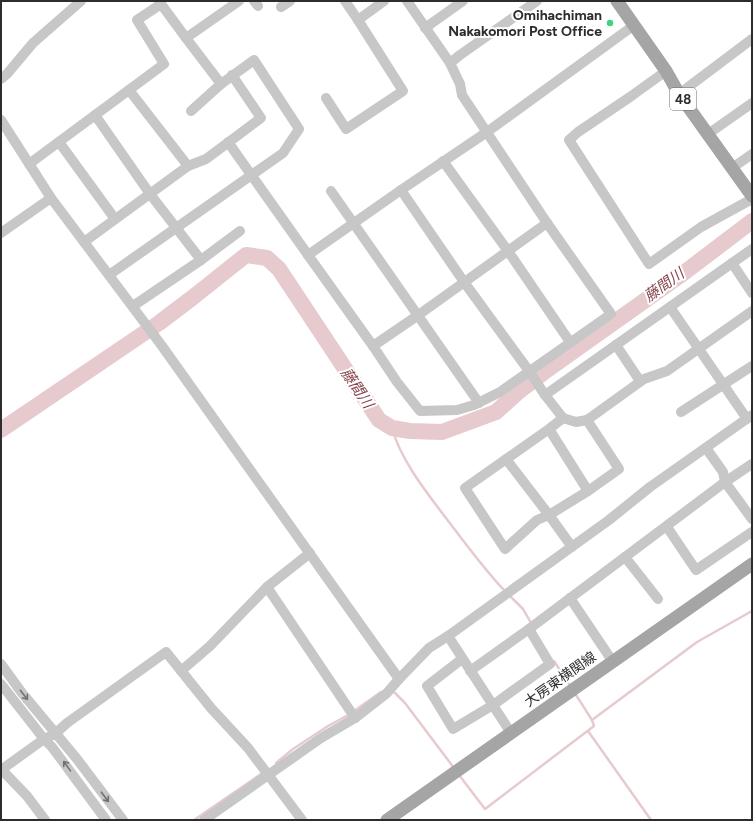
<svg xmlns="http://www.w3.org/2000/svg" width="753" height="821" viewBox="0 0 753 821" font-family="Figtree,'Noto Sans JP',sans-serif">
<style>
.lines{fill:none;stroke-linecap:round;stroke-linejoin:round}
.stream{stroke:#e7cace;stroke-width:2.5}
.river{stroke:#e7cace;stroke-width:16}
.minor{stroke:#c7c7c7;stroke-width:10}
.major{stroke:#a5a5a5;stroke-width:13}
.oneway{stroke:#727272}
.poi-dot{fill:#42d27e;stroke:#fff;stroke-width:1.5}
.labels{text-anchor:middle;stroke-width:4;stroke-linejoin:round;paint-order:stroke}
.shield{fill:#fff;stroke:#6c6c6c;stroke-width:1}
.shield-label{font-size:13px;font-weight:bold;fill:#2d2d2d}
.poi-label{font-size:14px;font-weight:bold;fill:#2d2d2d;stroke:#fff;text-anchor:end}
.street-label{font-size:14px;fill:#2d2d2d;stroke:#fff}
.water-label{font-size:15px;font-style:italic;fill:#86444c;stroke:#fff}
</style>
<rect width="100%" height="100%" fill="#fff"/>
<g class="lines">
<g class="stream">
<path d="M 392,428 C 401,462 431,498 452,526 C 469,548 485,570 504,590"/>
<polyline points="511,597 523,609 531,623"/>
<polyline points="554,661 569,684"/>
<polyline points="395,693 405,703 454,768"/>
<polyline points="576,695 592,720"/>
<polyline points="354,711 381,692"/>
<polyline points="588,731 651,820"/>
<polyline points="276,763 293,749 328,726 350,714"/>
<polyline points="459,775 485,809 594,726 592,720 697,642 752,611"/>
<polyline points="194,820 261,774"/>
</g>
<polyline class="river" points="1,430 159,323 192,298 246,255 267,258 279,269 379,420 392,428 410,431 442,432 496,412 517,393 547,370 685,272 752,221"/>
<g class="minor">
<polyline points="254,1 258,6"/>
<polyline points="345,1 358,20 384,1"/>
<polyline points="407,1 450,63 460,55 537,1"/>
<polyline points="281,7 290,1"/>
<polyline points="425,28 463,1"/>
<polyline points="186,38 221,84 191,111"/>
<polyline points="450,63 460,84 462,95 547,223 611,314 500,392 474,405 457,410 420,411 397,382 373,346 308,255 401,190 487,132 633,26"/>
<polyline points="666,71 630,97 578,132 569,140 649,264 701,227 752,199"/>
<polyline points="1,79 7,74 33,43 81,1"/>
<polyline points="679,94 752,39"/>
<polyline points="326,98 346,129 403,91 358,20"/>
<polyline points="95,115 150,194 201,260 133,306"/>
<polyline points="1,120 51,198 162,346 399,679"/>
<polyline points="708,134 752,103"/>
<polyline points="59,142 115,219"/>
<polyline points="228,142 308,255"/>
<polyline points="443,161 508,251 570,342"/>
<polyline points="29,164 164,64 137,20 161,4 186,38 239,1"/>
<polyline points="188,166 206,159 261,118 232,75"/>
<polyline points="732,168 752,154"/>
<polyline points="401,190 464,282 529,371 545,395 563,418 576,422 587,420 644,379 667,371 752,311"/>
<polyline points="331,191 479,403"/>
<polyline points="1,233 51,198"/>
<polyline points="84,242 188,166 129,90"/>
<polyline points="201,260 240,231"/>
<polyline points="732,263 752,293"/>
<polyline points="109,275 283,153 299,129 254,60 221,84"/>
<polyline points="670,307 747,419"/>
<polyline points="616,345 640,381"/>
<polyline points="373,346 417,316 547,223"/>
<polyline points="545,395 752,249"/>
<polyline points="681,412 752,366"/>
<polyline points="587,420 619,469 588,491"/>
<polyline points="549,429 588,491 549,515 537,520 505,549 465,488 549,429 563,418"/>
<polyline points="706,448 723,472 725,482 752,519"/>
<polyline points="506,459 549,515 572,547"/>
<polyline points="667,527 696,570 752,532"/>
<polyline points="625,557 658,599"/>
<polyline points="267,587 355,718"/>
<polyline points="570,598 613,662"/>
<polyline points="448,636 511,733"/>
<polyline points="462,659 427,686 453,729 493,705 550,664 529,629"/>
<polyline points="1,664 22,693 77,759 123,820"/>
<polyline points="181,671 210,646 267,587 310,553"/>
<polyline points="470,671 529,629 725,482 752,464"/>
<polyline points="1,684 44,739 52,747 106,820"/>
<polyline points="1,770 44,739 55,734 67,723 166,652 211,708 248,748 302,820"/>
<polyline points="2,770 27,796 45,820"/>
<polyline points="204,820 321,738 355,718 387,693 399,679 429,648 448,636 609,520 650,487 752,415"/>
</g>
<g class="major">
<polyline points="617,1 666,71 679,94 752,196"/>
<polyline points="387,820 752,564"/>
</g>
</g>
<defs><path id="oneway-shaft" d="M-6 0H5M1.5-3L5.5 0L1.5 3" fill="none" stroke-width="1.6" stroke-linecap="round" stroke-linejoin="round"/></defs>
<g class="oneway">
<use href="#oneway-shaft" transform="translate(24 695) rotate(52)"/>
<use href="#oneway-shaft" transform="translate(67 766) rotate(-126)"/>
<use href="#oneway-shaft" transform="translate(105 797) rotate(53)"/>
</g>
<circle class="poi-dot" cx="610" cy="23" r="4"/>
<g class="labels">
<rect class="shield" x="670" y="88" width="26" height="22" rx="3"/>
<g class="shield-label">
<text x="683" y="104">48</text>
</g>
<g class="poi-label">
<text x="602" y="20">Omihachiman<tspan x="602" dy="16">Nakakomori Post Office</tspan></text>
</g>
<g class="street-label">
<text transform="translate(560 679) rotate(-35)" y="5">大房東横関線</text>
</g>
<g class="water-label">
<text transform="translate(664 285) rotate(-36)" y="5">藤間川</text>
<text transform="translate(357 388) rotate(56)" y="5">藤間川</text>
</g>
</g>
<rect width="753" height="821" fill="none" stroke="#2d2d2d" stroke-width="4"/>
</svg>
